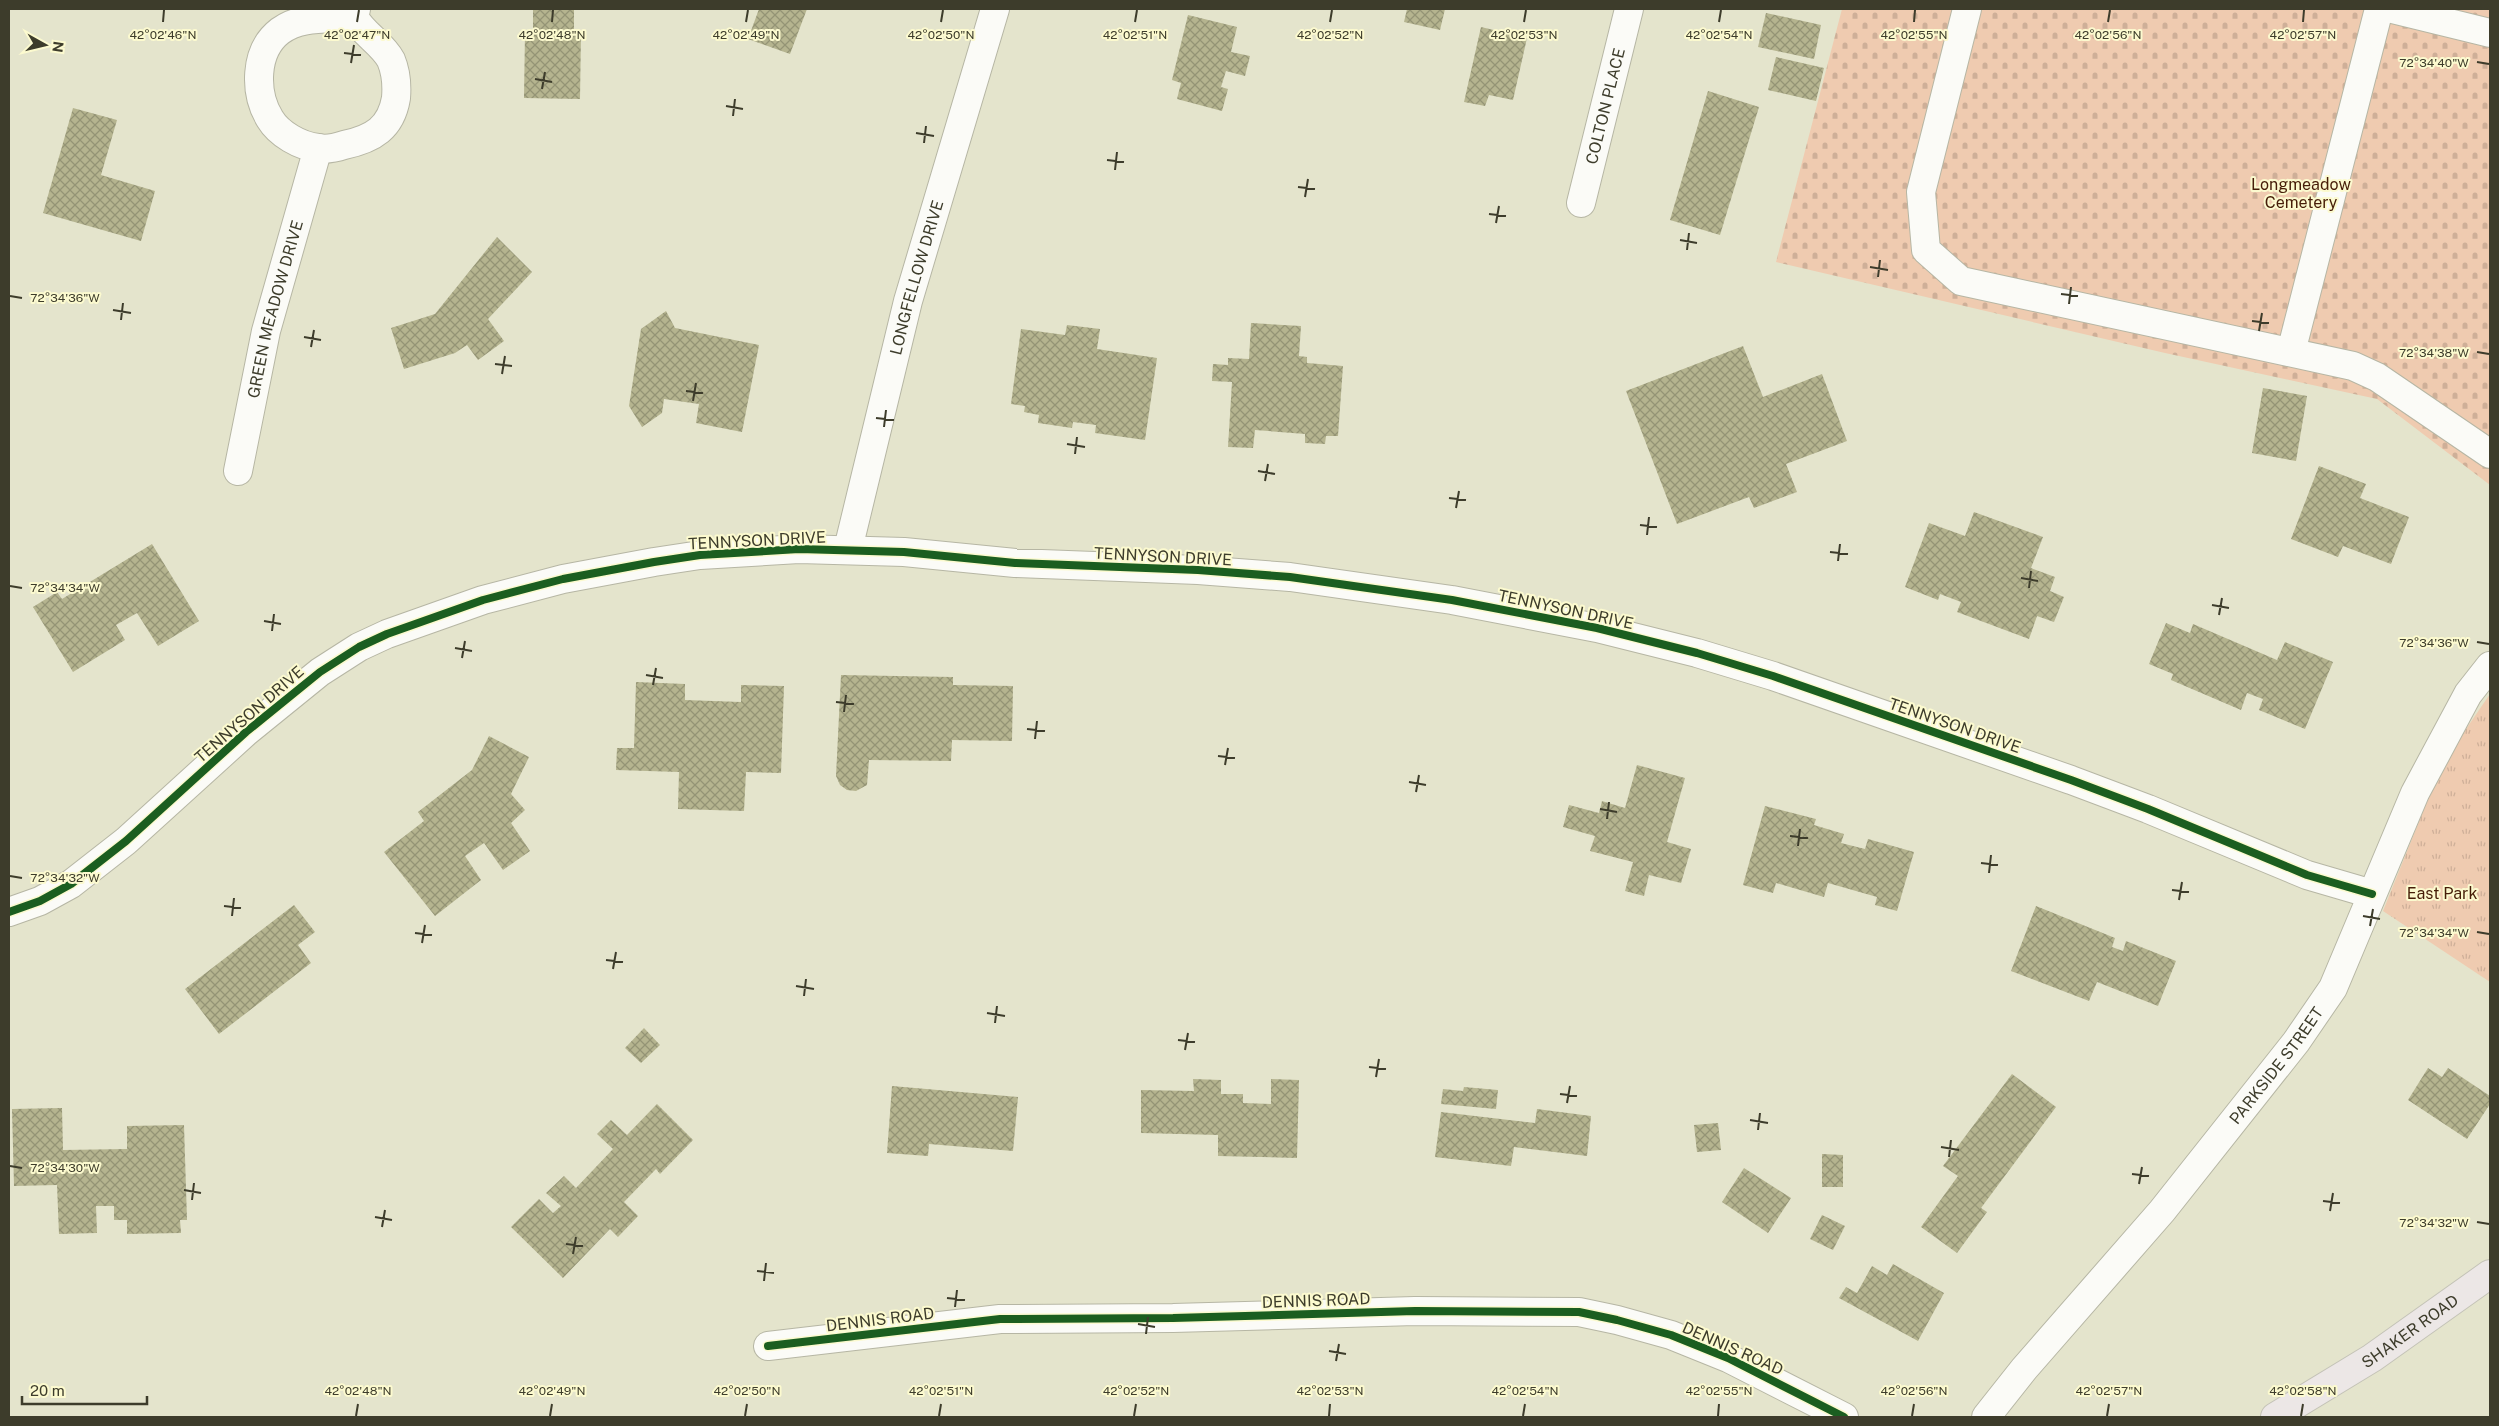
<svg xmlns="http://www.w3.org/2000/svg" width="2499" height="1426" viewBox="0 0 2499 1426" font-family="'Public Sans',sans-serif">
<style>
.cemetery{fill:url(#cemetery-stones)}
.park{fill:url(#park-tufts)}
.building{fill:url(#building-cross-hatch)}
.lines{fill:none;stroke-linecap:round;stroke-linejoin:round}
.minor-casing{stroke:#b6b6a4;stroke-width:30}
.major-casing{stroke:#c4c3b7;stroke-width:30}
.minor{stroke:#fbfbf7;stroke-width:28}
.major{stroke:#ece7e6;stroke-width:28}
.cycleway-casing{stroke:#fcfacf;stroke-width:11}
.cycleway{stroke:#1b5e20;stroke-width:8}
.ticks{fill:none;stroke:#3d3c2b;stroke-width:2}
.labels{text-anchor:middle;stroke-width:4;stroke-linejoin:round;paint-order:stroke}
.street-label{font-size:16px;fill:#3d3c2b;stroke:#fcfacf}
.park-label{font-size:16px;fill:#461d08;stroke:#fcfacf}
.ticks-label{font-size:12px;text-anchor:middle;fill:#3d3c2b;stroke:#fcfacf;stroke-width:4;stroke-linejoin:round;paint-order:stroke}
</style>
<defs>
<pattern id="cemetery-stones" width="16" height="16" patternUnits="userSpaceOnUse" patternTransform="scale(1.25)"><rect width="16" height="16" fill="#efcbb0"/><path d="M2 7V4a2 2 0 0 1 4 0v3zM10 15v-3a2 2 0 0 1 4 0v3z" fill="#ceaf98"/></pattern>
<pattern id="park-tufts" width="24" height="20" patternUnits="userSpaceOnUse" patternTransform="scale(1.25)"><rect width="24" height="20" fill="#efcbb0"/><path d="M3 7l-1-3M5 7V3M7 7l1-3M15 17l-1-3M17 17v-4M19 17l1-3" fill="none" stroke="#ceaf98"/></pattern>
<pattern id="building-cross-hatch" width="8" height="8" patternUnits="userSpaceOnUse" patternTransform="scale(1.25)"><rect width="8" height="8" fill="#b5b48f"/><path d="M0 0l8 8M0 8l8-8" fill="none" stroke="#949475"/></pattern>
</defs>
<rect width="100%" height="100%" fill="#e4e4cc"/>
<polygon class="cemetery" points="1842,9 2490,9 2490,485 2377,399 2165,353 1776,262"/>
<polygon class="park" points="2490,694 2490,982 2383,911 2442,764"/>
<g class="building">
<polygon points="533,9 574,9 574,32 581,32 580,99 524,98 525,32 533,32"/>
<polygon points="759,9 807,9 790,54 748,39"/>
<polygon points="1407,9 1445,9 1440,30 1404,22"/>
<polygon points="1766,13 1821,25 1814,59 1758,47"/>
<polygon points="1188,15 1237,27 1231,52 1250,56 1245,76 1226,71 1221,87 1228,89 1222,111 1177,99 1181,83 1172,80"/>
<polygon points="1481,27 1527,38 1513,100 1489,95 1485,106 1464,102"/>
<polygon points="1776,57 1824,68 1816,101 1768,90"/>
<polygon points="1708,91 1759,107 1720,235 1670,220"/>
<polygon points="73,108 117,120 101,175 155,191 141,241 43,213"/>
<polygon points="497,237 532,272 488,319 504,341 478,360 467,345 455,353 404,369 391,328 435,314"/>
<polygon points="666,311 675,328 759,345 742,432 696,423 699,404 664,399 662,413 642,427 629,406 641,329"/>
<polygon points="1251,323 1301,326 1299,356 1307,357 1307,363 1343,366 1338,436 1326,436 1325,444 1305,443 1305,434 1255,430 1253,448 1228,447 1232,382 1212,381 1213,364 1228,365 1228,358 1249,359"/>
<polygon points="1067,325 1100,329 1097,349 1157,358 1145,440 1095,433 1096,425 1073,422 1072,428 1038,423 1039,415 1024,412 1025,406 1011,404 1021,329 1065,335"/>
<polygon points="1743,346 1763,397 1822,374 1847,441 1786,464 1797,492 1754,508 1749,497 1677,524 1626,391"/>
<polygon points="2263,388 2307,396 2296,461 2252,453"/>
<polygon points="2319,466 2366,484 2360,498 2409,517 2391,564 2343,546 2338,557 2291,539"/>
<polygon points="1974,512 2043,537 2031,568 2055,577 2050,591 2064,597 2054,622 2037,616 2029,639 1957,612 1961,602 1940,594 1938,600 1905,587 1929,523 1965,536"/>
<polygon points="152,544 199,621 158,646 137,613 116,625 125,640 73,672 33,607 57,592 62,599"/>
<polygon points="2166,623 2190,633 2193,624 2277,660 2285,642 2333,662 2305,729 2259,710 2263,699 2247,693 2241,710 2171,680 2173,674 2149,664"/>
<polygon points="841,675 953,677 953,685 1013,686 1012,741 952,740 951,761 869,760 867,785 856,791 847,790 840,785 836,776"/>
<polygon points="636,682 685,684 685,700 741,702 741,685 784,686 781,773 746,772 744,811 678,809 679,772 616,770 617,748 634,748"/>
<polygon points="489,736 529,757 511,794 525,810 511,823 530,851 503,870 484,843 465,856 481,880 435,916 384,852 424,821 418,812 472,770"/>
<polygon points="1637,765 1685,778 1667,842 1691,849 1681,883 1649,875 1644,896 1625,891 1633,862 1590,851 1595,836 1563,827 1569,805 1599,813 1602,801 1625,808"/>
<polygon points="1765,806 1816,819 1814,825 1844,834 1841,843 1865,849 1868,839 1914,852 1897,911 1875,905 1877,897 1828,883 1824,897 1776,883 1773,893 1743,885"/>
<polygon points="294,905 315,932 298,945 311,963 219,1034 185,989"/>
<polygon points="2036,906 2115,938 2112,947 2123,951 2126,941 2176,961 2158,1006 2097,982 2089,1001 2011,971"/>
<polygon points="644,1028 660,1045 641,1063 625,1048"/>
<polygon points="2428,1068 2442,1077 2448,1068 2490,1096 2490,1104 2467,1139 2408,1100"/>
<polygon points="2012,1074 2056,1107 1981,1208 1987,1212 1957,1253 1921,1227 1958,1176 1943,1166"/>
<polygon points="1193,1079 1221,1080 1221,1094 1243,1094 1243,1103 1271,1104 1271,1079 1299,1080 1297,1158 1218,1156 1218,1135 1141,1133 1141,1090 1194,1091"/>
<polygon points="892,1086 1018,1097 1013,1151 929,1144 928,1156 887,1153"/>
<polygon points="1464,1087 1498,1090 1496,1109 1441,1104 1443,1089 1463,1091"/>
<polygon points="657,1104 693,1140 660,1174 656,1169 624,1202 638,1216 618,1237 610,1229 563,1278 511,1227 539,1199 553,1213 561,1206 546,1193 564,1176 576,1188 613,1149 597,1134 611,1120 627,1135"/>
<polygon points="62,1108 63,1150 127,1149 127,1126 184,1125 187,1220 180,1220 181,1233 127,1234 127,1220 114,1220 114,1206 96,1206 97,1233 59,1234 57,1185 14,1186 12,1109"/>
<polygon points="1537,1109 1591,1116 1587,1156 1514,1147 1511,1166 1435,1157 1441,1112 1535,1123"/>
<polygon points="1718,1123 1721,1150 1697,1152 1694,1125"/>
<polygon points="1822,1154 1843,1155 1843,1187 1822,1187"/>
<polygon points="1744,1168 1791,1198 1768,1233 1722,1202"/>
<polygon points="1822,1215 1845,1226 1833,1250 1810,1239"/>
<polygon points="1893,1264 1944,1293 1918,1341 1839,1298 1846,1287 1857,1293 1872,1266 1887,1275"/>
</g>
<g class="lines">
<g class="minor-casing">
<g id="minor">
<polyline points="1967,9 1921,192 1926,250 1961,281 2353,366 2377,377 2490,454"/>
<polyline points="2392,9 2490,33"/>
<path d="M 318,148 C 327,150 335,148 344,145 C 373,139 391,128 396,98 C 397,86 396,72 391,60 C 382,43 363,34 354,17"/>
<path id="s1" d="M 1581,203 L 1629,9"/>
<polyline points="2291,352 2379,9"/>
<path id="s2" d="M 238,471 L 266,331 L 318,148 C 300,146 279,134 270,119 C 254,93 254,51 280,31 C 302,15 329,20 354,17 L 356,9"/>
<path id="s3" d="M 848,549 L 908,301 L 995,9"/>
<polyline points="9,912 40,901 71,884 126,841 246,732 320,672 359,647 387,634 483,600 563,579 654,562 700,555 799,549 904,552 1015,563 1198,570 1290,577 1452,600 1597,628 1697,653 1773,676 2071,780 2148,809 2307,875 2372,894"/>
<polyline points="768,1346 1000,1319 1173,1318 1415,1311 1579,1312 1617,1320 1671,1335 1728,1358 1844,1417"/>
<path id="s4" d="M 1986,1417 L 2024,1369 L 2162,1211 L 2296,1042 L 2333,988 L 2415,793 L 2468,694 L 2490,666"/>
</g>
</g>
<g class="major-casing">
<g id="major">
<path id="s5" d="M 2275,1417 L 2372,1358 L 2490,1274"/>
</g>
</g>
<use href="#minor" class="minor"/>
<use href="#major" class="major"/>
<g class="cycleway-casing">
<g id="cycleway">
<polyline points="9,912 40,901 71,884 126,841 246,732 320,672 359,647 387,634 483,600 563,579 654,562 700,555 799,549 904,552 1015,563 1198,570 1290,577 1452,600 1597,628 1697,653 1773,676 2071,780 2148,809 2307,875 2372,894"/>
<polyline points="768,1346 1000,1319 1173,1318 1415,1311 1579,1312 1617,1320 1671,1335 1728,1358 1844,1417"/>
</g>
</g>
<use href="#cycleway" class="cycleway"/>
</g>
<path class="ticks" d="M 163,22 L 164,10M 357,22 L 359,10M 552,22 L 553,10M 746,22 L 748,10M 941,22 L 943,10M 1135,22 L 1137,10M 1330,22 L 1332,10M 1524,22 L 1526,10M 1719,22 L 1721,10M 1914,22 L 1915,10M 2108,22 L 2110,10M 2303,22 L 2304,10M 344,53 L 361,55M 2477,62 L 2489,64M 351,63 L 354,45M 535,79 L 552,82M 542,89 L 545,72M 726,106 L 743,109M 733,116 L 735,99M 916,133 L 934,136M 924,143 L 926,126M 1107,160 L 1124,162M 1115,170 L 1117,152M 1298,187 L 1315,189M 1305,197 L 1308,179M 1489,214 L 1506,216M 1496,223 L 1499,206M 1680,240 L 1697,243M 1687,250 L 1689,233M 1870,267 L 1888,270M 1878,277 L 1880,260M 2061,294 L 2078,296M 10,296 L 22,298M 2069,304 L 2071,287M 113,310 L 131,313M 121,320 L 123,303M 2252,321 L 2269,323M 2259,331 L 2262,313M 304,337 L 321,340M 311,347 L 314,330M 2477,352 L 2489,354M 495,364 L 512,366M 502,374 L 505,356M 686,391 L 703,393M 693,401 L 696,383M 876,418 L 894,420M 884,427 L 886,410M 1067,444 L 1085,447M 1075,454 L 1077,437M 1258,471 L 1275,474M 1265,481 L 1268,464M 1449,498 L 1466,500M 1456,508 L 1459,491M 1640,525 L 1657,527M 1647,535 L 1649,517M 1830,552 L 1848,554M 1838,561 L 1840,544M 2021,578 L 2038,581M 10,586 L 22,588M 2029,588 L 2031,571M 2212,605 L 2229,608M 2219,615 L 2222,598M 264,621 L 281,624M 272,631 L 274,614M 2477,642 L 2489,644M 455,648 L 472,651M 462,658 L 465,641M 646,675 L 663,678M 653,685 L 656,668M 836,702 L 854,704M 844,712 L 846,695M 1027,729 L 1045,731M 1035,739 L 1037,721M 1218,756 L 1235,758M 1225,765 L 1228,748M 1409,782 L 1426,785M 1416,792 L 1419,775M 1600,809 L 1617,812M 1607,819 L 1609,802M 1790,836 L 1808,838M 1798,846 L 1800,829M 1981,863 L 1998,865M 1989,873 L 1991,855M 10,876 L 22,878M 2172,890 L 2189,892M 2179,900 L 2182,882M 224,906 L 241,908M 232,916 L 234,898M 2363,916 L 2380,919M 2370,926 L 2373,909M 2477,932 L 2489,934M 415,933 L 432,935M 422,943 L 425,925M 606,960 L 623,962M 613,969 L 616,952M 796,986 L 814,989M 804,996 L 806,979M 987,1013 L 1005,1016M 995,1023 L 997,1006M 1178,1040 L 1195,1042M 1185,1050 L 1188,1033M 1369,1067 L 1386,1069M 1376,1077 L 1379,1059M 1560,1094 L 1577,1096M 1567,1103 L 1570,1086M 1750,1120 L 1768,1123M 1758,1130 L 1760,1113M 1941,1147 L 1959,1150M 1949,1157 L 1951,1140M 10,1166 L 22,1168M 2132,1174 L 2149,1176M 2139,1184 L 2142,1167M 184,1190 L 201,1193M 192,1200 L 194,1183M 2323,1201 L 2340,1203M 2330,1211 L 2333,1193M 375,1217 L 392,1220M 2477,1222 L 2489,1224M 382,1227 L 385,1210M 566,1244 L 583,1246M 573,1254 L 576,1237M 757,1271 L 774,1273M 764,1281 L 766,1263M 947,1298 L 965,1300M 955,1307 L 957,1290M 1138,1324 L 1155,1327M 1146,1334 L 1148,1317M 1329,1351 L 1346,1354M 1336,1361 L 1339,1344M 356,1416 L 358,1404M 550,1416 L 552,1404M 745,1416 L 747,1404M 939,1416 L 941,1404M 1134,1416 L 1136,1404M 1329,1416 L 1330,1404M 1523,1416 L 1525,1404M 1718,1416 L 1719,1404M 1912,1416 L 1914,1404M 2107,1416 L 2109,1404M 2301,1416 L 2303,1404"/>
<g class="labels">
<g class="street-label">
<text dy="6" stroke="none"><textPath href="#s1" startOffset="100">COLTON PLACE</textPath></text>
<text dy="6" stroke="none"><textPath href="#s3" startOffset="280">LONGFELLOW DRIVE</textPath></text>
<text dy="6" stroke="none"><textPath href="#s2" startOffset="166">GREEN MEADOW DRIVE</textPath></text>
<text transform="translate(757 540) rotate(-3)" y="6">TENNYSON DRIVE</text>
<text transform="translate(1163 556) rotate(3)" y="6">TENNYSON DRIVE</text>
<text transform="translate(1566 609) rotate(12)" y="6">TENNYSON DRIVE</text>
<text transform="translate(249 714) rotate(-41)" y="6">TENNYSON DRIVE</text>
<text transform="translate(1955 725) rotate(19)" y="6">TENNYSON DRIVE</text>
<text dy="6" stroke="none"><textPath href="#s4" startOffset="456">PARKSIDE STREET</textPath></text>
<text transform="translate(1316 1300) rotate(-2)" y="6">DENNIS ROAD</text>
<text transform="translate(880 1319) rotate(-7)" y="6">DENNIS ROAD</text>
<text dy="6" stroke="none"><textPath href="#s5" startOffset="160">SHAKER ROAD</textPath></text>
<text transform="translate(1733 1348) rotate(24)" y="6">DENNIS ROAD</text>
</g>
<g class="park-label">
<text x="2301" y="190">Longmeadow<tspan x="2301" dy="18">Cemetery</tspan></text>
<text x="2442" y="899">East Park</text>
</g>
</g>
<g class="ticks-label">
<text x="163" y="39">42°02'46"N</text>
<text x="357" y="39">42°02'47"N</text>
<text x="552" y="39">42°02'48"N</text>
<text x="746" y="39">42°02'49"N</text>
<text x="941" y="39">42°02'50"N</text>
<text x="1135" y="39">42°02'51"N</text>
<text x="1330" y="39">42°02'52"N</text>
<text x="1524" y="39">42°02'53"N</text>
<text x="1719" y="39">42°02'54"N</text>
<text x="1914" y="39">42°02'55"N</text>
<text x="2108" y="39">42°02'56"N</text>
<text x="2303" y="39">42°02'57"N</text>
<text x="2434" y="67">72°34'40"W</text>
<text x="65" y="302">72°34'36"W</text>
<text x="2434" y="357">72°34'38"W</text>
<text x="65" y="592">72°34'34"W</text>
<text x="2434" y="647">72°34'36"W</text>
<text x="65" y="882">72°34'32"W</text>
<text x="2434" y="937">72°34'34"W</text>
<text x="65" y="1172">72°34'30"W</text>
<text x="2434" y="1227">72°34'32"W</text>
<text x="358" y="1395">42°02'48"N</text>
<text x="552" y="1395">42°02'49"N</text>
<text x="747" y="1395">42°02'50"N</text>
<text x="941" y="1395">42°02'51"N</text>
<text x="1136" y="1395">42°02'52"N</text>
<text x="1330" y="1395">42°02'53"N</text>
<text x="1525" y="1395">42°02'54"N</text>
<text x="1719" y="1395">42°02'55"N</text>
<text x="1914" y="1395">42°02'56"N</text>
<text x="2109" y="1395">42°02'57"N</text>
<text x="2303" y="1395">42°02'58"N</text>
</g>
<rect width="2499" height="1426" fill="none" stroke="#3d3c2b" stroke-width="20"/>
<g transform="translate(45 45) rotate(98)" stroke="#fcfacf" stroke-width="4" paint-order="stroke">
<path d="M0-4L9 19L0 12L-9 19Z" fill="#3d3c2b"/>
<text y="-8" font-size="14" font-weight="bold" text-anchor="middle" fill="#3d3c2b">N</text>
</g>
<path d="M22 1396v8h125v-8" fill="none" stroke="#3d3c2b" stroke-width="2.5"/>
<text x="30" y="1396" font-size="15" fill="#3d3c2b" stroke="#fcfacf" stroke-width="4" paint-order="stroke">20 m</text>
</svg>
